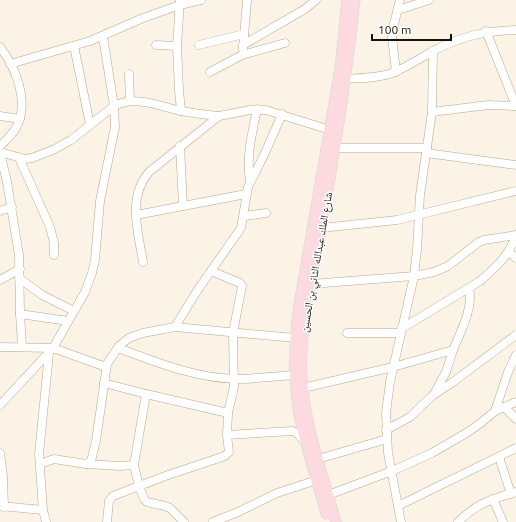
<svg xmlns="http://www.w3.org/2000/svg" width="516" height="522" viewBox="0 0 516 522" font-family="Ubuntu,'Noto Naskh Arabic',sans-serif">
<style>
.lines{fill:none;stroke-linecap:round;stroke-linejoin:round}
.minor-casing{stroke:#bba689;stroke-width:9}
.major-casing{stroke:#d6d4d2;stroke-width:11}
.minor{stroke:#fff;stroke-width:8}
.major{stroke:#fcdadf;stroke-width:10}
.labels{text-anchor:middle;stroke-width:3;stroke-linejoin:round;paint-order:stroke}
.street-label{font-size:11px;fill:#191107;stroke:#fff}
</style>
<rect width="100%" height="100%" fill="#fcf3e7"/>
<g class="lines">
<g class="minor-casing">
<g id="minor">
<polyline points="180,0 177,46 179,90 181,111"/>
<polyline points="398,10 429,0"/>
<polyline points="486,31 516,106"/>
<polyline points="156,45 177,46"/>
<polyline points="199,45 244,34"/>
<polyline points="243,45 305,9 316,0"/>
<polyline points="74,46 90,125"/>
<path d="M 0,47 C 16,68 30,102 16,128 C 12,135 6,140 0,146"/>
<polyline points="243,49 247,0"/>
<polyline points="10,64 90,41 143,18 180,5 201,0"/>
<polyline points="210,72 242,55 285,43"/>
<polyline points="396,72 392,37 394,24 400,0"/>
<polyline points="129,74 130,101"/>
<path d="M 346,79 C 362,78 380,78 395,72 C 408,66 421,58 433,51 C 461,36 485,31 516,30"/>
<polyline points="432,112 488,105 516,106"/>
<polyline points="0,116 20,119"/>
<polyline points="180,146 183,206"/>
<polyline points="335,148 427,148"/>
<path d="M 0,152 L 25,159 L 32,158 L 55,149 L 71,140 L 114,106 C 136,95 159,106 181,111 C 193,113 206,115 219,116"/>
<polyline points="0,152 7,182 19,255 20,314 22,346"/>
<polyline points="426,153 516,165"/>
<polyline points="19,158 50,227 54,243 54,255"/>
<path d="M 250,181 C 246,156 252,134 257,109"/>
<polyline points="0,211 12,207"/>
<polyline points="136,215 246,194"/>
<polyline points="244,216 266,213"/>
<polyline points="321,228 397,220 516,191"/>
<polyline points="509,252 516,258"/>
<path d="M 143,262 C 138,231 127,198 149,172 L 219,116 L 250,110 L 266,110 L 330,130"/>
<polyline points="19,278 42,295 74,311"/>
<polyline points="0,280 20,269"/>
<polyline points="311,284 414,276 434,272 448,266 479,242 484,240 516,235"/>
<polyline points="20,314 68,321"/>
<polyline points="175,327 197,291 241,228 248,187 265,153 282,114"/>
<path d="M 401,329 L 480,281 C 495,268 510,255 516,235"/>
<polyline points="347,333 400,333"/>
<polyline points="0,347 53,348 106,367"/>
<path d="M 118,348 C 156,362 195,378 236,379 C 256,379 276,376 295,375"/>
<polyline points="104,383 146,394 228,413"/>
<path d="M 303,388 L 393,367 L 453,350 C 460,333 474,307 469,289"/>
<polyline points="146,394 134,465 139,486 144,499 147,502 165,506 170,508 184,522"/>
<polyline points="434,394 446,372 453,350"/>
<polyline points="0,405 53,348 85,292 92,273 95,260 100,201 115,127 114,106 103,37"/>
<polyline points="504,407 516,419"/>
<polyline points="495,411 508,372 516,355"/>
<polyline points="386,430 410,417 432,396 453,382 516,335"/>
<polyline points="227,435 293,431 297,433 306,443"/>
<polyline points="0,453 3,476 4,507"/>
<polyline points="499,457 511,494"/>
<polyline points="318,459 387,439"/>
<polyline points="40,464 54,459 86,464 91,461 96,441 107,364 119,346 129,338 143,333 175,327 295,338"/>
<polyline points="86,464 119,466 134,465"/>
<polyline points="328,495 392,471 432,453 468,432 482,422 495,411 516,402"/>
<polyline points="493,499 503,522"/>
<polyline points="0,506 43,510"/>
<polyline points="398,506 516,448"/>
<polyline points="46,522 43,510 39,454 49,353"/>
<polyline points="107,522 109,501 113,496 168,475 225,456 229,452 227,435 228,413 234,387 233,333 242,286 240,283 211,271"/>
<polyline points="213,522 238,512 277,493 317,480"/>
<polyline points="401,522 388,453 386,413 390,382 414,276 417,250 420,195 432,112 433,51"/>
<path d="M 458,522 C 476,504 491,499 516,492"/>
</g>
</g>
<g class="major-casing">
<g id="major">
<path d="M 326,514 C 317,479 304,444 298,408 C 293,373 294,339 299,305 L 340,69 L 347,0"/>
<path d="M 336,522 C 323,475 305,427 302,378 C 299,324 314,271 323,219 C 336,146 347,73 355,0"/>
</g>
</g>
<use href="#minor" class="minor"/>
<use href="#major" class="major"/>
</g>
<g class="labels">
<g class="street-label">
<text transform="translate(316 262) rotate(-80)" y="4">شارع الملك عبدالله الثاني بن الحسين</text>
</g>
</g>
<path d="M372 34v6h79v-6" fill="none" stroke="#191107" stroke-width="2"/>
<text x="378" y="34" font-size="12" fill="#191107" stroke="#ffffff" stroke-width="3" paint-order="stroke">100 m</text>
</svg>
